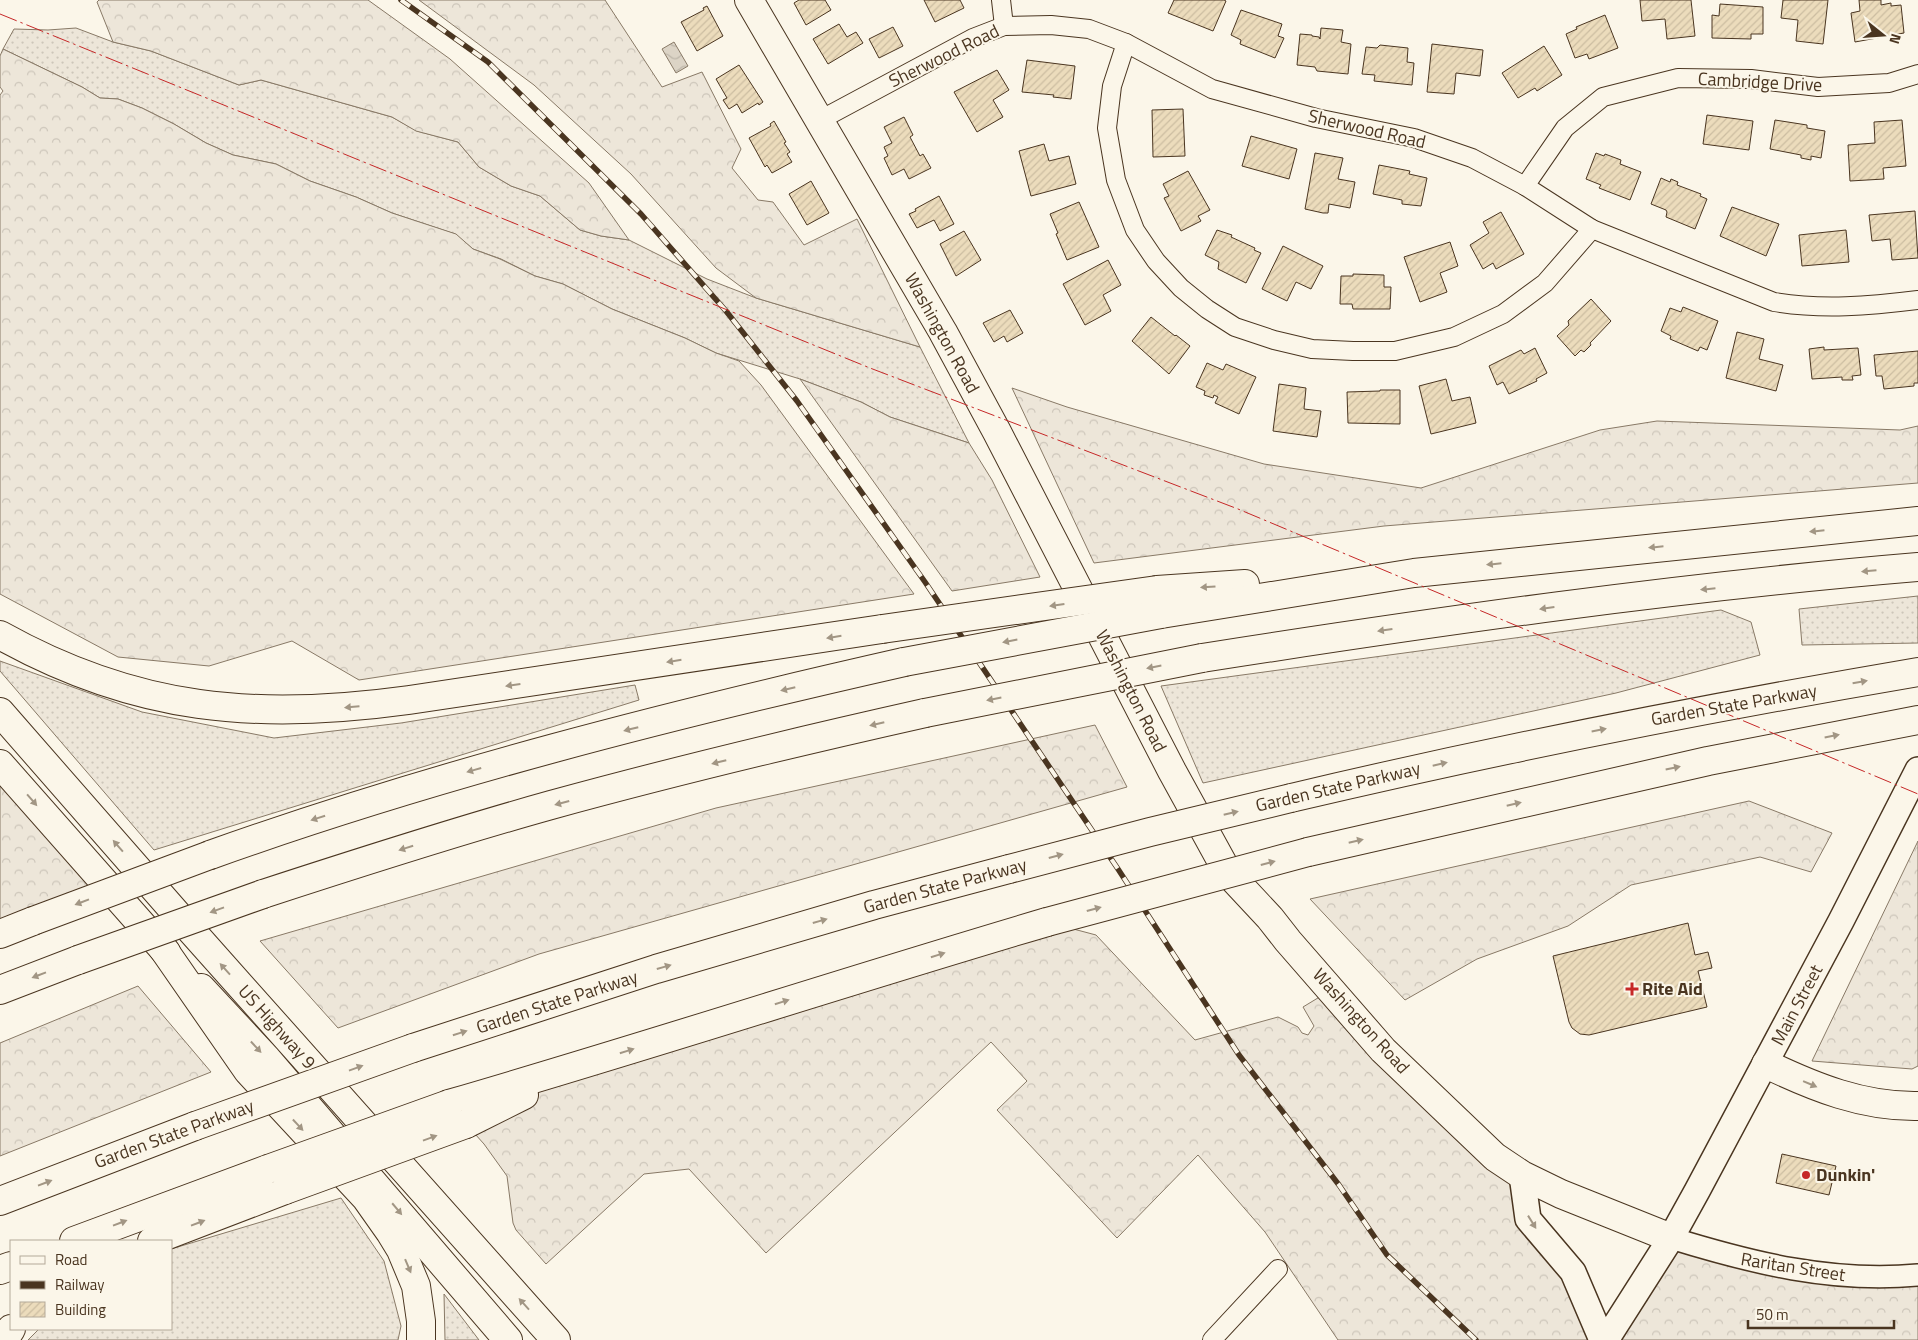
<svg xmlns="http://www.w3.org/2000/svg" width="1918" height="1340" viewBox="0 0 1918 1340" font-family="'Titillium Web',sans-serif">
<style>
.grass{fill:url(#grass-dots);stroke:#887966}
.forest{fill:url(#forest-crowns);stroke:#887966}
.water{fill:url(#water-waves);stroke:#887966}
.building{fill:url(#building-hatch);stroke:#4a3520}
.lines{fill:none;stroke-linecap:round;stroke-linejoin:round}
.minor-casing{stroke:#4a3520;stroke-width:20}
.tertiary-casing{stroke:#4a3520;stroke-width:24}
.secondary-casing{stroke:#4a3520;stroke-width:28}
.primary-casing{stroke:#4a3520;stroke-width:30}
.trunk-casing{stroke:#4a3520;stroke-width:30}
.motorway-casing{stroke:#4a3520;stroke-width:30}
.minor{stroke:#fbf6e9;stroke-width:18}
.tertiary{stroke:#fbf6e9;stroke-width:21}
.secondary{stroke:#fbf6e9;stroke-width:25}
.primary{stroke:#fbf6e9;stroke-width:28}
.trunk{stroke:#fbf6e9;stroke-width:28}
.motorway{stroke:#fbf6e9;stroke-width:28}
.rail-casing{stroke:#4a3520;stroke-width:5.5}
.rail{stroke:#fbf6e9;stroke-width:4;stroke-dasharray:11;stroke-linecap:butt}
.motorway-bridge-casing{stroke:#4a3520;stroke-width:30;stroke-linecap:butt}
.motorway-bridge{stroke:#fbf6e9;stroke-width:28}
.power{stroke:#c62828;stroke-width:1;stroke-dasharray:18 4 2.5 4;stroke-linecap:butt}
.oneway{fill:#a29684}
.poi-dot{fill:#c62828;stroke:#fbf6e9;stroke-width:2}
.labels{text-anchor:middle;stroke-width:4;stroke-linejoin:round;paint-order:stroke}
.street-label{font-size:18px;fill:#4a3520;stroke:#fbf6e9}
.poi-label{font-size:18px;font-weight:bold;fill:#4a3520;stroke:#fbf6e9;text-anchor:start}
</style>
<defs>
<pattern id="grass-dots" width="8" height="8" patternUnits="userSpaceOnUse" patternTransform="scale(1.25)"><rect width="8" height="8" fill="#ede6d9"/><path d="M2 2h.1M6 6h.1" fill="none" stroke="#cdc6ba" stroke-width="1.8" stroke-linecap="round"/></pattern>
<pattern id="forest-crowns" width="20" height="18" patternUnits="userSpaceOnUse" patternTransform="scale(1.25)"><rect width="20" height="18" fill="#ede6d9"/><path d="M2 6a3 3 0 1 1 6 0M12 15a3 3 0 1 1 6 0" fill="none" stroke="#cdc6ba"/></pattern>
<pattern id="water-waves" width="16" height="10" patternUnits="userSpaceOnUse" patternTransform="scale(1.25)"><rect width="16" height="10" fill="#dcd4c6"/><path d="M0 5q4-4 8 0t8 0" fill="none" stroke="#beb7aa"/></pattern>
<pattern id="building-hatch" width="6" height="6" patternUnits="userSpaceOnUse" patternTransform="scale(1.25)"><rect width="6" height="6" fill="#ecdcbc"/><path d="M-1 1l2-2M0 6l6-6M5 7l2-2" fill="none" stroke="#ccbda1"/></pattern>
</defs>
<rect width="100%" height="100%" fill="#fbf6e9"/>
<g class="grass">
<polygon points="76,28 113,42 151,51 239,85 261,80 392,117 417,131 458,142 479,167 511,186 540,196 580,230 601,236 629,240 707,279 756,298 920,347 969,443 890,417 861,402 800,379 716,353 685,338 612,309 563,284 535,276 501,259 473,249 455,234 392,213 356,197 310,181 276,164 233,155 206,143 174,124 142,108 118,99 100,98 82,87 3,49 14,29 48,30"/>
<polygon points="1918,596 1918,643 1802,645 1799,609"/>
<polygon points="1721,610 1751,622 1760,655 1616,693 1203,783 1161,686"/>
<polygon points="0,661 142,712 274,738 401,723 635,685 639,700 154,850 0,671"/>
<polygon points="341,1198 384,1261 401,1326 398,1340 28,1340 39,1329 171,1329 171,1249"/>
<polygon points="444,1294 479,1340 445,1340"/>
</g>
<g class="forest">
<polygon points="99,0 368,0 450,59 589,183 629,240 601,236 580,230 540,196 511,186 479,167 458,142 416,131 392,117 261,80 239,85 151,51 113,42 97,2"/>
<polygon points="419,0 605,0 662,87 702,72 741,149 732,168 758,200 773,202 804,245 857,219 920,347 756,298 716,268 631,174 534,85"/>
<polygon points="3,49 82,87 100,98 118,99 142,108 174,124 206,143 233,155 276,164 310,181 356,197 392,213 456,234 473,249 500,259 535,276 563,284 612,309 685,338 716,353 739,361 761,385 914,594 359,680 292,641 209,666 118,657 0,594 0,95 3,91 0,87 0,56"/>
<polygon points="800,379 861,402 890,417 969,443 992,480 1040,577 952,591"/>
<polygon points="1012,388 1067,407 1264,464 1421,488 1600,430 1657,421 1900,430 1918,426 1918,483 1384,526 1094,563"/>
<polygon points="1095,725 1127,787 539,954 338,1028 260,941 716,808"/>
<polygon points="0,764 114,893 0,934"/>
<polygon points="1749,801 1832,833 1811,872 1760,857 1631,885 1568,926 1477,959 1405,1000 1310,899"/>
<polygon points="1918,841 1918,1066 1912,1069 1812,1061"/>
<polygon points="1047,922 1096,935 1195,1040 1278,1017 1298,1027 1302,1033 1308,1035 1314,1026 1303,1007 1331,990 1522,1175 1528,1219 1602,1340 1338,1340 1265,1232 1198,1155 1117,1238 997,1110 1027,1081 991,1042 766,1253 689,1169 644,1174 546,1264 516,1230 513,1223 507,1176 484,1144 466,1124 581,1066"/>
<polygon points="138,986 211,1072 0,1156 0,1043"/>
<polygon points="1671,1238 1734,1257 1918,1275 1918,1340 1606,1340"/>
</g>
<polygon class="water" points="674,42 688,66 676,73 662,49"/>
<g class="building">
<polygon points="799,0 825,0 831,10 806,25 794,3"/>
<polygon points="924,0 960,0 964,8 935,22"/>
<polygon points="1174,0 1224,0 1226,1 1213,31 1168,13"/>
<polygon points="1640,0 1691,0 1695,36 1667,39 1665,19 1642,21"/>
<polygon points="1783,0 1828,0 1823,44 1796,41 1798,20 1781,18"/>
<polygon points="1859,0 1881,0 1881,5 1891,3 1891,6 1901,5 1904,33 1855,42 1851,13 1860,11"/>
<polygon points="1720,4 1763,7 1763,34 1751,34 1751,39 1712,38 1712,15 1719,16"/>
<polygon points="707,6 723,36 697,51 681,22 704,10 703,8"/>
<polygon points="1241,10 1282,24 1278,36 1284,38 1275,58 1240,44 1241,40 1231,35"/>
<polygon points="1605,15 1618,48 1589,59 1587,54 1575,58 1566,34 1577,29 1576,27"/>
<polygon points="839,24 847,37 856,32 863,43 828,64 813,39"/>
<polygon points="893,27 903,46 879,58 869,39"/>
<polygon points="1321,28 1343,30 1341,42 1351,44 1348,74 1317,71 1315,67 1297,65 1300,34 1312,35 1312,36 1319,37 1320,39"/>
<polygon points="1432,44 1483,50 1480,76 1456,73 1454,94 1427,92"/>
<polygon points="1380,45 1408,48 1407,62 1414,63 1412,85 1374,81 1375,75 1362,74 1366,47 1377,48"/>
<polygon points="1544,46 1562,75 1537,91 1535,88 1518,98 1502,73"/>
<polygon points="1027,60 1075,66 1071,99 1053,97 1054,95 1022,92"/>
<polygon points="739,65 763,102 759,105 758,103 742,113 737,104 729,109 723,100 727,98 716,79"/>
<polygon points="997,70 1009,90 993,100 1003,117 977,132 954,92"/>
<polygon points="1183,109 1185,156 1153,157 1152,110"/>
<polygon points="1707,115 1753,121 1749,150 1703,144"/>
<polygon points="904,117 913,135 910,137 920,156 923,154 931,168 909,179 904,169 892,175 884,158 888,156 884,147 892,143 884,127"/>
<polygon points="1775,120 1807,125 1807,128 1825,131 1821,158 1811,156 1811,160 1801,158 1801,155 1770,149"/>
<polygon points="1902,120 1906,166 1883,168 1884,179 1850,181 1848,145 1875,143 1874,122"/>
<polygon points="774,121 786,142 784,143 790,152 787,154 792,162 772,173 767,165 765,167 749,138 771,126 770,124"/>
<polygon points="1251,136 1297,149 1289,179 1242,166"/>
<polygon points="1044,144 1049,161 1069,156 1076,184 1031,196 1019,151"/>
<polygon points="1315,153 1343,158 1338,179 1355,182 1350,208 1329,204 1328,213 1323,213 1305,209"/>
<polygon points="1596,153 1604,156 1605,154 1621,160 1620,164 1641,172 1630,200 1599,188 1601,185 1586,179"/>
<polygon points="1379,165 1410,171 1409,174 1427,178 1421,206 1402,204 1402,200 1373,194"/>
<polygon points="1188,171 1210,210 1198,216 1201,221 1181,231 1164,198 1169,196 1163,184"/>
<polygon points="1661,178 1670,182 1671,179 1678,182 1677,185 1701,194 1700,196 1707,199 1695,229 1666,217 1667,212 1666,210 1651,204"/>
<polygon points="811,181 829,213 807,225 789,194"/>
<polygon points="939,196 954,224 940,231 934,220 917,228 909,214 916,211 915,209"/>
<polygon points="1079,202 1099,247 1067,260 1056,234 1058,233 1050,214"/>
<polygon points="1732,207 1779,224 1766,256 1720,236"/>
<polygon points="1915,211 1918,258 1892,260 1890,239 1872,241 1869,215"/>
<polygon points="1501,212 1524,254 1496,269 1493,263 1483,269 1470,245 1489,233 1483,222"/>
<polygon points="1217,230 1232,235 1231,237 1255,248 1254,250 1261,253 1246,283 1218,269 1219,262 1205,255"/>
<polygon points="1846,230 1849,262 1802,266 1799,235"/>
<polygon points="964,231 981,260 956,276 940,244"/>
<polygon points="1450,242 1458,266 1440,273 1447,292 1420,302 1404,257"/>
<polygon points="1283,246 1323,266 1311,289 1296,282 1287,301 1262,289"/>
<polygon points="1108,260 1121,285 1103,295 1111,311 1085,325 1063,284"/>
<polygon points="1353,274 1384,275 1384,287 1391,287 1390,309 1353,309 1352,304 1340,304 1341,276 1353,276"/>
<polygon points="1591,299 1611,321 1590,343 1591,345 1584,352 1581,350 1575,356 1557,336 1569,325 1568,321"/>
<polygon points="1683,307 1718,321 1707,350 1700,347 1698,351 1670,339 1671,336 1661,331 1670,308 1681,312"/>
<polygon points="1010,310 1023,333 1007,342 1004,336 994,342 983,323"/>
<polygon points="1151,317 1175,336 1176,335 1190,346 1169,374 1132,341"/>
<polygon points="1737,332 1764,339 1759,359 1783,365 1776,391 1726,378"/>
<polygon points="1824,347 1824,350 1858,348 1861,375 1852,376 1853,380 1842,380 1842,377 1812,379 1809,349"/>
<polygon points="1535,348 1547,373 1536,379 1537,381 1509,394 1503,382 1497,385 1489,366 1521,350 1524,354"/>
<polygon points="1918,351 1918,383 1914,383 1914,386 1884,389 1882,376 1876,376 1874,355"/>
<polygon points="1207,363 1223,370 1226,364 1256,377 1239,414 1215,403 1218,397 1214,395 1213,398 1204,395 1205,391 1196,387"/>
<polygon points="1446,379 1452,401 1470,397 1476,423 1431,434 1419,386"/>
<polygon points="1279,384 1306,388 1304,409 1321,411 1317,437 1273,431"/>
<polygon points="1380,390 1400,390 1400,424 1348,423 1347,392 1380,391"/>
<polygon points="1688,923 1695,955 1708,952 1712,968 1698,971 1707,1007 1589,1035 1580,1034 1572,1028 1569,1022 1553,956"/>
<polygon points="1782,1154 1836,1166 1829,1195 1776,1183"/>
</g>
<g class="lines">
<g class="minor-casing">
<g id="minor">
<polyline points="1001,0 1004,26"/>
<polyline points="1126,43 1112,86 1107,128 1116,180 1135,230 1156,261 1181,288 1207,309 1235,327 1274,340 1312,349 1353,351 1395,351 1454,337 1503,314 1545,283 1592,229"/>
<path d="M 820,120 L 973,38 L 1004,26 L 1051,25 L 1089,29 L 1126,43 L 1212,89 L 1316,118 L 1414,138 L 1472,158 L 1525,186 L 1592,229 L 1774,302 C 1822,310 1870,306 1918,300"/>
<polyline points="1525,186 1565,128 1603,97 1678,78 1751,79 1818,87 1889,83 1918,74"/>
<polyline points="1212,1340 1278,1269"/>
</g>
</g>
<g class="tertiary-casing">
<path id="tertiary" d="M 1671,1238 C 1752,1263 1832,1283 1918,1275"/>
</g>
<g class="secondary-casing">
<g id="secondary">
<polyline points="1522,1175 1528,1219 1573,1272 1602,1340"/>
<polyline points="1606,1340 1671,1238 1697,1191 1841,921 1918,770"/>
</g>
</g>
<g class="primary-casing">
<polyline id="primary" points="749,0 943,332 997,432 1172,771 1228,873 1270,918 1288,941 1383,1050 1495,1157 1522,1175 1561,1194 1671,1238"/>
</g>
<g class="trunk-casing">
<g id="trunk">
<polyline points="0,712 189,928 556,1340"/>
<polyline points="0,764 166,952"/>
<polyline points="201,988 267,1059 508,1340"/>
</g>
</g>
<g class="motorway-casing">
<g id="motorway">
<polyline points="1157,590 1245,584"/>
<polyline points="1161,614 1414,573 1918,521"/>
<path d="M 0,635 C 136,711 257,721 409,700 L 882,629"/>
<path d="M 1202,658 C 1439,621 1678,587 1918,567"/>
<path d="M 1291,798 C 1498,749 1707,708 1918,672"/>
<polyline points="1308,852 1708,761 1918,720"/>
<path d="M 210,855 C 437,774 670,715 904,662"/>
<path d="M 263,894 C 358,863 454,832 551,805 C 675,771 800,741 925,713"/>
<polyline points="0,934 33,921"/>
<polyline points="162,947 248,1071 366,1198 390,1232 401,1250 416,1286 421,1321 421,1340"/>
<polyline points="0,990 78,960"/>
<polyline points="413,1048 656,969 874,905 1009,869"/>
<path d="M 1766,1064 C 1814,1087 1863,1107 1918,1106"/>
<path d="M 449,1104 C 649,1046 847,981 1047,922"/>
<polyline points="466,1124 524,1095"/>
<polyline points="0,1201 195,1126"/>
<polyline points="74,1241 268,1169"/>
<polyline points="152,1241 285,1190"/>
<polyline points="0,1270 11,1266"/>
<polyline points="4,1340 11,1329"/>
</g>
</g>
<use href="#minor" class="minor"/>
<use href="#tertiary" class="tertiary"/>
<use href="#secondary" class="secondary"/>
<use href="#primary" class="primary"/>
<use href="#trunk" class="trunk"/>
<use href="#motorway" class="motorway"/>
<g class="rail-casing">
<polyline id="rail" points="401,0 488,62 641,214 726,311 797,401 925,582 1118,869 1239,1055 1339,1185 1387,1255 1476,1340"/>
</g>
<use href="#rail" class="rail"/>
<g class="motorway-bridge-casing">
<g id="motorway-bridge">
<polyline points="882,629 1157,590"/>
<polyline points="904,662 1161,614"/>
<polyline points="925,713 1202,658"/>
<polyline points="1009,869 1150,832 1291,798"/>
<polyline points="33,921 210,855"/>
<polyline points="1047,922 1308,852"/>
<polyline points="78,960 263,894"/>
<polyline points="195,1126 413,1048"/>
<polyline points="268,1169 449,1104"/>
<polyline points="285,1190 466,1124"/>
</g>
</g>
<use href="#motorway-bridge" class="motorway-bridge"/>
<polyline class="power" points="0,14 870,368 1238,509 1918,794"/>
</g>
<defs><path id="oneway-solid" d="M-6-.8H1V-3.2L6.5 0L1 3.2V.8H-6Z" transform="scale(1.25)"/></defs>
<g class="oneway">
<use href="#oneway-solid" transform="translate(1817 531) rotate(174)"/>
<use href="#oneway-solid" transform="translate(1656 547) rotate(174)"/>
<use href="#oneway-solid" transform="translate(1494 564) rotate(174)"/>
<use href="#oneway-solid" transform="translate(1869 571) rotate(175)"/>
<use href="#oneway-solid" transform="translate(1208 587) rotate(176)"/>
<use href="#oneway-solid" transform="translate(1708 589) rotate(174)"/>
<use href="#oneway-solid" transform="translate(1057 605) rotate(172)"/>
<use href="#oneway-solid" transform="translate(1547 608) rotate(172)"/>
<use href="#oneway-solid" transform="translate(1385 630) rotate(172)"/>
<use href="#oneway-solid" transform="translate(834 637) rotate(171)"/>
<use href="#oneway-solid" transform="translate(1010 641) rotate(169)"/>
<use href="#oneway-solid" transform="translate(674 661) rotate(171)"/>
<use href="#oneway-solid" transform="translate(1154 667) rotate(169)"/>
<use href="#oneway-solid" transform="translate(1860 682) rotate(-10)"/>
<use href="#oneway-solid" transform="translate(513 685) rotate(172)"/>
<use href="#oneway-solid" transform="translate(788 689) rotate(167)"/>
<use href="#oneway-solid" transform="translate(994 699) rotate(169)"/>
<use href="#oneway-solid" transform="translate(352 707) rotate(175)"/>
<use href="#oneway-solid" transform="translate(877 724) rotate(167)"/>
<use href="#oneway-solid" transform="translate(631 729) rotate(166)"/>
<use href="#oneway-solid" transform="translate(1599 730) rotate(-11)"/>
<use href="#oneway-solid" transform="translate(1832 736) rotate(-11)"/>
<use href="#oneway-solid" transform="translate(719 762) rotate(166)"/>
<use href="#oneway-solid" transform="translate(1440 764) rotate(-13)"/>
<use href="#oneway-solid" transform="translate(1673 768) rotate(-12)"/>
<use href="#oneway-solid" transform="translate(474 770) rotate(164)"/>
<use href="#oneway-solid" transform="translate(32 800) rotate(49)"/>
<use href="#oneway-solid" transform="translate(562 803) rotate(165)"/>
<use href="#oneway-solid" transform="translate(1514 804) rotate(-13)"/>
<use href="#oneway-solid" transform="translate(1231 813) rotate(-13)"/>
<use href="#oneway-solid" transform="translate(318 818) rotate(162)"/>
<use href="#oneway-solid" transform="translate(1356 841) rotate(-13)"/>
<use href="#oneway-solid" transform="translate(118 846) rotate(-131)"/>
<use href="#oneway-solid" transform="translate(406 848) rotate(163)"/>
<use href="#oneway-solid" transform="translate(1056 856) rotate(-15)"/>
<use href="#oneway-solid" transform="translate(1268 863) rotate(-15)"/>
<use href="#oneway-solid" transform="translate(82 902) rotate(159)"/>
<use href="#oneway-solid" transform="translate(1094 909) rotate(-15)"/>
<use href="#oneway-solid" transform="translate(217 910) rotate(160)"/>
<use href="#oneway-solid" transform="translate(820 921) rotate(-16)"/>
<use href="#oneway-solid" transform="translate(938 955) rotate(-18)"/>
<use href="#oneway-solid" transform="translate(664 967) rotate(-16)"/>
<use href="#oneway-solid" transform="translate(225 969) rotate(-132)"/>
<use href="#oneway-solid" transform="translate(39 975) rotate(159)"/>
<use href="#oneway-solid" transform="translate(782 1002) rotate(-17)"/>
<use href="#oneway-solid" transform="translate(460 1033) rotate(-18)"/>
<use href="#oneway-solid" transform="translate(256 1047) rotate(47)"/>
<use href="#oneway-solid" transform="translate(627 1051) rotate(-17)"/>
<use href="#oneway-solid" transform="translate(356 1068) rotate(-20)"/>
<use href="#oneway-solid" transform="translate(1810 1084) rotate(23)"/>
<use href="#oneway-solid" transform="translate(298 1125) rotate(47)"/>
<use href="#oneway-solid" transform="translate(430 1138) rotate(-20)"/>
<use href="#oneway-solid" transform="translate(45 1183) rotate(-21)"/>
<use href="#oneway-solid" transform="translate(397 1209) rotate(50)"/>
<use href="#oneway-solid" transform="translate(1532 1222) rotate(58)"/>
<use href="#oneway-solid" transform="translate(120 1223) rotate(-21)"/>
<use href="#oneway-solid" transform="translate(198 1223) rotate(-21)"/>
<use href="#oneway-solid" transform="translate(408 1266) rotate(67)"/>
<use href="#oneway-solid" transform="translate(524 1304) rotate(-132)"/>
</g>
<g class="poi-dot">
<path d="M1629.5 981.5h5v5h5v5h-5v5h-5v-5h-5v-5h5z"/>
<circle cx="1806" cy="1175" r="5"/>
</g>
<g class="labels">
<g class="street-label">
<text transform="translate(944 56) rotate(-26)" y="6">Sherwood Road</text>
<text transform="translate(1760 82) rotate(3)" y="6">Cambridge Drive</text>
<text transform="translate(1367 129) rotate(13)" y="6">Sherwood Road</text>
<text transform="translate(942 333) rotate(61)" y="6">Washington Road</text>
<text transform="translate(1131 691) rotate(63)" y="6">Washington Road</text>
<text transform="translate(1734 705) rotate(-10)" y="6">Garden State Parkway</text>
<text transform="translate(1338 787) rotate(-13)" y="6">Garden State Parkway</text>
<text transform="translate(945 886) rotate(-15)" y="6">Garden State Parkway</text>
<text transform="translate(557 1002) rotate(-18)" y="6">Garden State Parkway</text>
<text transform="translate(1797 1005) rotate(-62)" y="6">Main Street</text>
<text transform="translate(1361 1021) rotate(48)" y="6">Washington Road</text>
<text transform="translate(277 1027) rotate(48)" y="6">US Highway 9</text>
<text transform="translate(174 1134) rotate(-20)" y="6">Garden State Parkway</text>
<text transform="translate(1793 1267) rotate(9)" y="6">Raritan Street</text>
</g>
<g class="poi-label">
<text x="1642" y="995">Rite Aid</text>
<text x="1816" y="1181">Dunkin'</text>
</g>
</g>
<rect x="10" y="1240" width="162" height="90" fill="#fbf6e9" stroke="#b4a999"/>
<rect x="20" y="1256" width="25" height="8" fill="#fbf6e9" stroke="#b4a999"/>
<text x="55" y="1265" font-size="15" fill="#4a3520">Road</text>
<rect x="20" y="1281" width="25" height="8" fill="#4a3520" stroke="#b4a999"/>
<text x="55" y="1290" font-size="15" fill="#4a3520">Railway</text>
<rect x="20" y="1302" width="25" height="15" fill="url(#building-hatch)" stroke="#b4a999"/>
<text x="55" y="1315" font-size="15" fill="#4a3520">Building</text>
<g transform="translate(1883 35) rotate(107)" stroke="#fbf6e9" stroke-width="4" paint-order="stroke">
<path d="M0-4L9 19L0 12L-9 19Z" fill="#4a3520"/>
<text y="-8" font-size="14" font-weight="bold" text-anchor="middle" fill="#4a3520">N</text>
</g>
<path d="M1748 1320v8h146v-8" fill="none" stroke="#4a3520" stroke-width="2.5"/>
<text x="1756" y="1320" font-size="15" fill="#4a3520" stroke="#fbf6e9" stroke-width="4" paint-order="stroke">50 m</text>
</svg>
